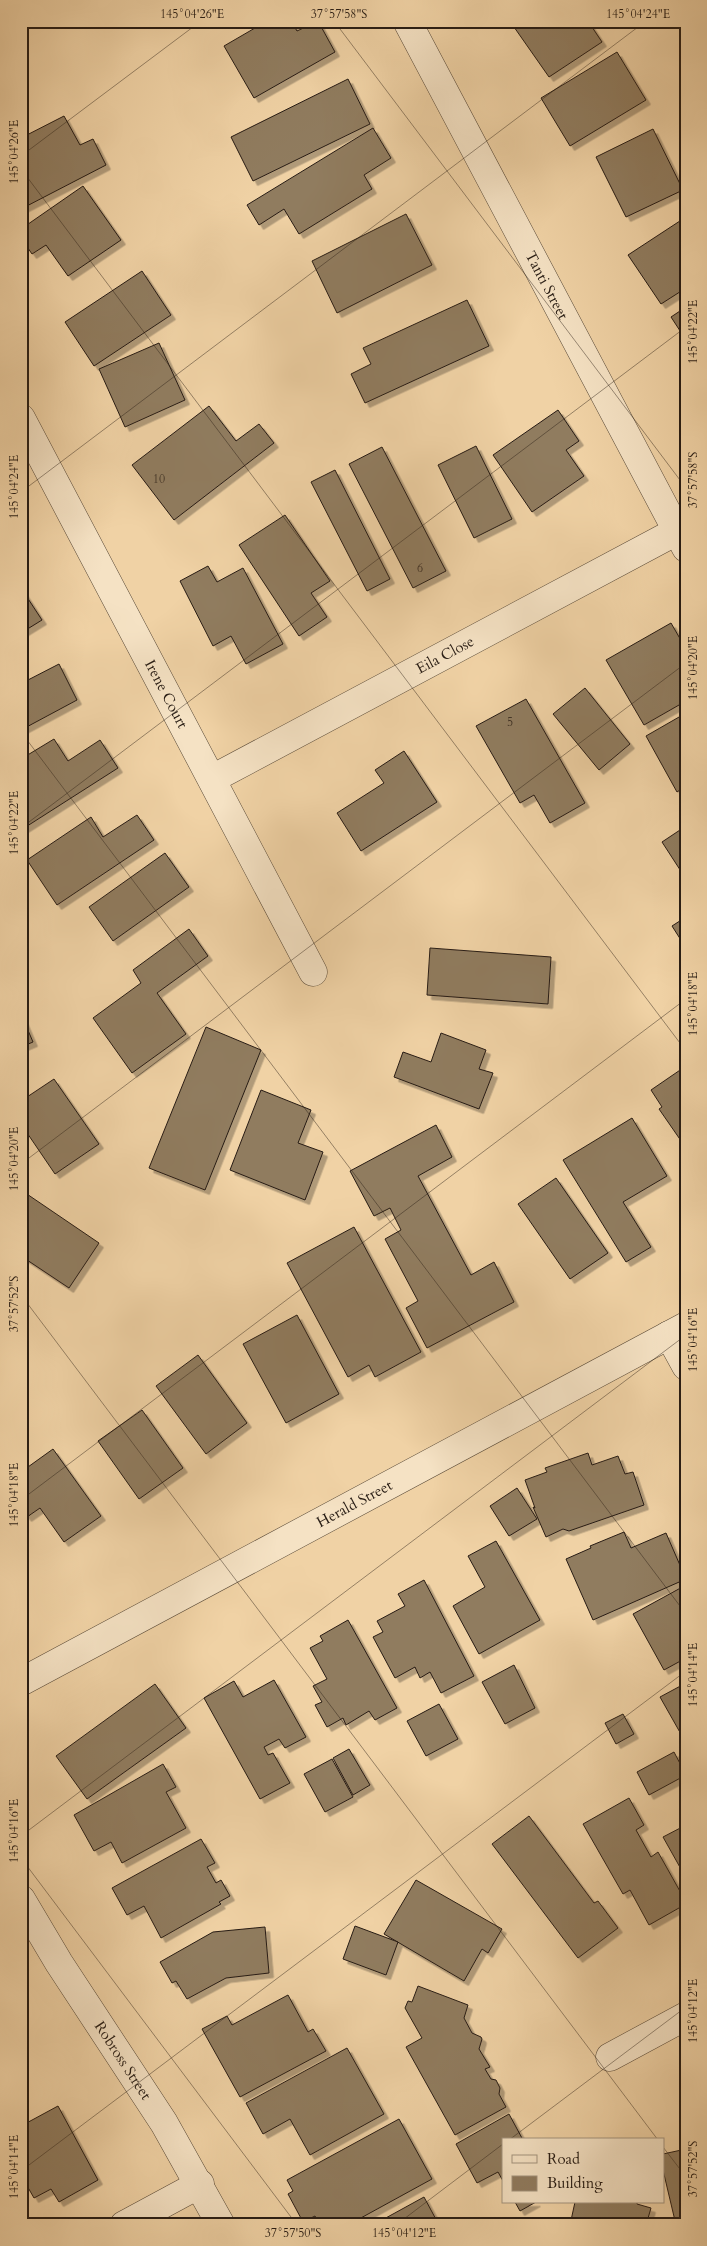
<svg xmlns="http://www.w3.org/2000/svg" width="707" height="2246" viewBox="0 0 707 2246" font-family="Cardo,serif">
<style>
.building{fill:#907b5f;stroke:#271c14;filter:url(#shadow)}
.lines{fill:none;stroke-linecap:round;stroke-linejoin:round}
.minor-casing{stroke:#594a38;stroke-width:29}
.minor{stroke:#f5e2c4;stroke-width:28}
.ticks{fill:none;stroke:#271c14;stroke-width:1;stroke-opacity:0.45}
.labels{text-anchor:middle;stroke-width:4;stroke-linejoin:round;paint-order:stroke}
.number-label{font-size:12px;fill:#413427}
.street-label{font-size:15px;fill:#271c14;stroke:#f5e2c4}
.neatline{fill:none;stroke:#271c14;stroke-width:2}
.ticks-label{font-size:12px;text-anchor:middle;fill:#271c14}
</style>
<defs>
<filter id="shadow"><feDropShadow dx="4.5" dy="4.5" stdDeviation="0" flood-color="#0004"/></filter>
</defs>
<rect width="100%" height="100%" fill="#f0d2a5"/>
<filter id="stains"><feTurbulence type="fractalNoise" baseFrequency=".004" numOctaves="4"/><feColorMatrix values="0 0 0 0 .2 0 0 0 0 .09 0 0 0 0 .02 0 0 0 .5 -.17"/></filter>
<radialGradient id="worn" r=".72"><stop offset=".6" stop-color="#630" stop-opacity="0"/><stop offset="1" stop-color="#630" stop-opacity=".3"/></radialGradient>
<g class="building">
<polygon points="267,21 291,21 297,31 318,21 335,52 254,98 224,46"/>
<polygon points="523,21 588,21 602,42 549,77 514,27"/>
<polygon points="617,52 646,100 570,146 541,98"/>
<polygon points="348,79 370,124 253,181 231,137"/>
<polygon points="64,116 80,145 93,139 106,165 21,209 21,138"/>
<polygon points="373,128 391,158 364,175 372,189 299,234 284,209 259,225 247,205"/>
<polygon points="653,129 683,190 626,217 596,157"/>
<polygon points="83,186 121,240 68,276 46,245 32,254 21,238 21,229"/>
<polygon points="406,214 432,265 337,313 312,261"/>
<polygon points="686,217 686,288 661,304 628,255"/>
<polygon points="142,271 171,315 94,366 65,322"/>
<polygon points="467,300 489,346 365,403 351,374 371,364 363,348"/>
<polygon points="686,307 686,340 671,317"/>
<polygon points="159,343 185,400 125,427 99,369"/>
<polygon points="209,406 236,441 259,424 274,443 174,520 132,465"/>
<polygon points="558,410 579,441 566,450 584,476 532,512 493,455"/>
<polygon points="476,446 512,519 474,538 438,465"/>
<polygon points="382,447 446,571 413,588 349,464"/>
<polygon points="335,470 390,579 367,591 311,482"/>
<polygon points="285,515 330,581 311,593 327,617 299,636 239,545"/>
<polygon points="208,566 217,582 243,568 283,644 246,664 231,636 213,646 180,581"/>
<polygon points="21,588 42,620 21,633"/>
<polygon points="671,623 686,649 686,701 644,725 606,660"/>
<polygon points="59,664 77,700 21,730 21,673 26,681"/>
<polygon points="585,688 630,744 599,770 553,714"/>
<polygon points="526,699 585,803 550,823 534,795 520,803 476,726"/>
<polygon points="686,713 686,786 677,792 646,736"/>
<polygon points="54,739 68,761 100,740 118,768 21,830 21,759"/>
<polygon points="404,751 437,802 361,851 337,813 384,783 375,770"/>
<polygon points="137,815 154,840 57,905 27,860 91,817 103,837"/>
<polygon points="686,826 686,879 662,842"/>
<polygon points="165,853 189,887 113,941 89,907"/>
<polygon points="686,917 686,948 672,926"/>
<polygon points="189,929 208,956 157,993 186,1034 132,1073 93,1018 141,983 133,970"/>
<polygon points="430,948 551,957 548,1004 427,995"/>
<polygon points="21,1014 33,1042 21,1047"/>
<polygon points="206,1027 261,1050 205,1190 149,1168"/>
<polygon points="441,1033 486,1050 479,1069 493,1073 479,1109 394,1077 403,1052 431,1062"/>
<polygon points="686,1066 686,1148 659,1109 662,1107 651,1090"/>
<polygon points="54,1079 99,1144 55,1174 21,1124 21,1101"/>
<polygon points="261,1090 311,1110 298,1143 323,1152 305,1200 230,1170"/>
<polygon points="632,1118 667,1176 623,1202 651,1247 626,1262 563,1160"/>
<polygon points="436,1125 452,1157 418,1176 471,1275 494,1262 514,1302 427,1348 406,1308 418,1301 385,1239 401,1230 390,1208 374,1216 350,1171"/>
<polygon points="556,1178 608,1253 570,1279 518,1204"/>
<polygon points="21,1190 99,1243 69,1288 21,1256"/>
<polygon points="354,1227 421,1352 375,1377 369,1365 348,1377 287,1263"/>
<polygon points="297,1315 339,1394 286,1423 243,1344"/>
<polygon points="198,1355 247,1423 206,1454 156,1386"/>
<polygon points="142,1410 183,1468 139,1499 98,1441"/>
<polygon points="53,1449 101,1516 64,1542 40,1508 27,1517 21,1509 21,1472"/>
<polygon points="588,1453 592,1465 618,1456 625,1474 633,1472 644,1505 569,1531 563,1529 546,1537 533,1507 535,1508 525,1480 547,1472 545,1468"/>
<polygon points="517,1488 537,1519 509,1536 490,1506"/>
<polygon points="624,1532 631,1548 666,1533 686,1579 593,1620 566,1559 591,1548 590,1546"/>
<polygon points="496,1541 540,1620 479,1654 453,1606 485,1587 468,1556"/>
<polygon points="424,1580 474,1676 441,1693 430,1672 420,1678 415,1667 395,1678 373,1637 383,1632 377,1621 405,1606 398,1594"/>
<polygon points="686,1585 686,1658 664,1670 633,1614"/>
<polygon points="348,1620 397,1708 375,1720 369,1711 346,1725 343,1718 327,1727 315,1705 322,1702 313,1686 327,1679 310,1648 323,1641 320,1636"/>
<polygon points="514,1665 535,1708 505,1724 482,1682"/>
<polygon points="274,1680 306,1737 285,1748 279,1739 264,1747 268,1755 273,1753 290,1783 260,1799 204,1698 234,1681 243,1697"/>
<polygon points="686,1683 686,1743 660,1697"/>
<polygon points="155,1684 186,1728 87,1799 56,1756"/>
<polygon points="439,1704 458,1739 426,1756 407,1721"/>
<polygon points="623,1714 634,1734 616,1744 605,1723"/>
<polygon points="349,1749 370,1785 353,1795 333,1758"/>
<polygon points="674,1752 686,1775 649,1795 637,1772"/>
<polygon points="332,1759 353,1797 325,1812 304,1774"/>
<polygon points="163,1764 176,1787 166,1792 186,1828 122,1863 111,1842 94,1851 74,1815"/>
<polygon points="629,1798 644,1825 636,1830 651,1857 658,1852 686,1902 686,1904 649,1925 630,1890 623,1894 583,1824"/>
<polygon points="529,1816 594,1903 598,1901 618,1928 578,1958 492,1844"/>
<polygon points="686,1825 686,1878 663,1837"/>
<polygon points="201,1839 215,1863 207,1867 216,1883 221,1880 230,1896 219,1902 221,1904 161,1938 144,1906 127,1915 112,1888"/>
<polygon points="416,1880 502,1929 488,1953 482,1949 464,1981 384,1934"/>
<polygon points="355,1926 398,1942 386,1975 343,1959"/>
<polygon points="265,1927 269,1973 226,1978 187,1999 176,1981 172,1983 160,1962 213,1932"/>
<polygon points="418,1986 468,2005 464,2018 472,2033 481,2037 482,2039 479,2049 490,2067 485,2069 491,2079 496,2080 500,2088 499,2094 506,2107 455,2135 406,2047 422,2038 405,2008 408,2001 412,2002"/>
<polygon points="288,1995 308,2032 313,2029 326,2051 240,2097 202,2029 227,2016 232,2025"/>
<polygon points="347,2048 384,2114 310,2155 290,2119 263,2134 246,2103"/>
<polygon points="58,2106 98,2180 59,2202 51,2189 34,2198 26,2184 21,2186 21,2126"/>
<polygon points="509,2114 523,2140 503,2140 503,2181 498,2172 477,2183 456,2144"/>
<polygon points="399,2119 432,2179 359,2219 362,2225 320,2225 315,2216 303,2222 288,2194 293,2191 287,2180"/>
<polygon points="686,2149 686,2225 676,2225 663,2170 663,2154"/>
<polygon points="424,2197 439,2225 373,2225"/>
<polygon points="515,2202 536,2202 520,2211"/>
<polygon points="575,2202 637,2202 637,2204 651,2208 646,2225 570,2225"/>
</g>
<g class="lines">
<g class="minor-casing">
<g id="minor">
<path id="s1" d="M 407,21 L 686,548"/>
<path id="s2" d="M 21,418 L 313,972"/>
<path id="s3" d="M 212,779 L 677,531"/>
<polyline points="669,1335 686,1366"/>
<path id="s4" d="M 21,1682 L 686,1326"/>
<path id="s5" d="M 21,1899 L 59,1963 L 164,2123 L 221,2225"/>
<polyline points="610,2057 686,2016"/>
<polyline points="124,2225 200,2184"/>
</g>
</g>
<use href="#minor" class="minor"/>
</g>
<path class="ticks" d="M 334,21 L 686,488M 21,156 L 201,21M 21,169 L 686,1051M 21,492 L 646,21M 21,732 L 686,1614M 21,828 L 686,327M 21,1164 L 686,663M 21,1295 L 658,2140M 21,1500 L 686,999M 21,1836 L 686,1335M 21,1858 L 297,2225M 509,2140 L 686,2007M 663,2147 L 686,2177M 21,2171 L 686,1671M 396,2225 L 503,2144"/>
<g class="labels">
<g class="number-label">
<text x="159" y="483">10</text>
<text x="420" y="572">6</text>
<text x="510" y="726">5</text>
</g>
<g class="street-label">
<text dy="5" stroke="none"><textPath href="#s1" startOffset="299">Tanti Street</textPath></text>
<text dy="5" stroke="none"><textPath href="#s3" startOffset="264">Eila Close</textPath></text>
<text dy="5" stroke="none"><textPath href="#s2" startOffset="312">Irene Court</textPath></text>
<text dy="5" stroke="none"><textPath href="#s4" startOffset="378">Herald Street</textPath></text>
<text dy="5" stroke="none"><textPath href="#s5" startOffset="191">Robross Street</textPath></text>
</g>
</g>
<rect width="707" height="2246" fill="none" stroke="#f0d2a5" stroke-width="55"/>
<rect x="502" y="2138" width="162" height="65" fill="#f5e2c4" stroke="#a3937e"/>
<rect x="512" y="2155" width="25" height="8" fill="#f5e2c4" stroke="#a3937e"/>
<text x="547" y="2164" font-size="15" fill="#271c14">Road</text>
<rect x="512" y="2176" width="25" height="15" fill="#907b5f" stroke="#a3937e"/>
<text x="547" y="2188" font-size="15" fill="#271c14">Building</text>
<rect x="28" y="28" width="652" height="2190" class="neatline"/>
<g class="ticks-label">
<text x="192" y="18">145°04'26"E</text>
<text x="339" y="18">37°57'58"S</text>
<text x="638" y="18">145°04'24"E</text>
<text transform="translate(14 152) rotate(-90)" y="4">145°04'26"E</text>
<text transform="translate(693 332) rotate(-90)" y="4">145°04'22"E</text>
<text transform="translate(693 480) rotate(-90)" y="4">37°57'58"S</text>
<text transform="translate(14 487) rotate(-90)" y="4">145°04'24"E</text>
<text transform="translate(693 668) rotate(-90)" y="4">145°04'20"E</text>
<text transform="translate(14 823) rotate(-90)" y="4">145°04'22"E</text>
<text transform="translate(693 1004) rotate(-90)" y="4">145°04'18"E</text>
<text transform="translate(14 1159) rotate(-90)" y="4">145°04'20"E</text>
<text transform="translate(14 1304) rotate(-90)" y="4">37°57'52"S</text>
<text transform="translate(693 1340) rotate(-90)" y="4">145°04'16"E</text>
<text transform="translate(14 1495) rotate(-90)" y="4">145°04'18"E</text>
<text transform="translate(693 1675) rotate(-90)" y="4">145°04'14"E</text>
<text transform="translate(14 1831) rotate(-90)" y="4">145°04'16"E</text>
<text transform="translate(693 2011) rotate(-90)" y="4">145°04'12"E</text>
<text transform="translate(14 2167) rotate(-90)" y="4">145°04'14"E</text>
<text transform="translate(693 2169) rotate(-90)" y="4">37°57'52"S</text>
<text x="293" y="2237">37°57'50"S</text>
<text x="404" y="2237">145°04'12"E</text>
</g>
<rect width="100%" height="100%" filter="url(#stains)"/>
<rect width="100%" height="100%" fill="url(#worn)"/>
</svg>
